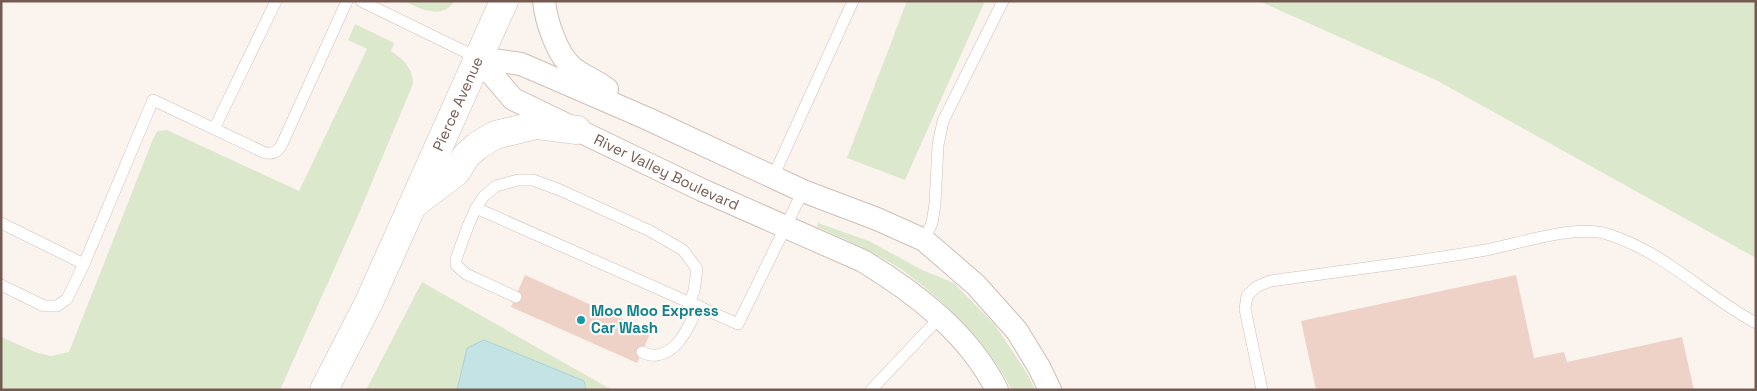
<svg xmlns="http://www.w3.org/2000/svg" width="1757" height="391" viewBox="0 0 1757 391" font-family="'Space Grotesk',sans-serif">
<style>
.green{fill:#dbe8cc}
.water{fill:#c3e3e4;stroke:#aad3d4}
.building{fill:#eed2c8}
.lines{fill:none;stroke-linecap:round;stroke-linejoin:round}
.service-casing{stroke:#cfbeb6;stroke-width:12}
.minor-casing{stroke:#cfbeb6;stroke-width:24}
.tertiary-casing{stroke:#cfbeb6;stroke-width:29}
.service{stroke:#fff;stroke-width:11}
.minor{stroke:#fff;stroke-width:22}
.tertiary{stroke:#fff;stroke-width:28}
.culture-dot{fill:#0f9aa8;stroke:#fef9f4;stroke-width:2}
.labels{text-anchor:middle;stroke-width:4.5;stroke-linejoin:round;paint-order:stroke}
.street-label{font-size:15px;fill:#755a52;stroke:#fef9f4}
.culture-label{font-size:15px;font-weight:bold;fill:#0d838f;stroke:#fef9f4;text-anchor:start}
</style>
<rect width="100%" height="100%" fill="#fbf4ee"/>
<g class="green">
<path d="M 404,1 L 454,1 C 443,21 419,8 404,1 Z"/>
<polygon points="907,1 985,1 905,180 847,158"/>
<polygon points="1259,1 1756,1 1756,258 1436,80"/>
<path d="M 355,24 L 394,43 L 391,51 C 403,59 413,68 413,84 L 357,218 L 280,390 L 1,390 L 1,337 L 35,352 L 51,356 L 69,352 L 151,144 L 157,131 L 167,130 L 299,191 L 367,49 L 348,40 Z"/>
<path d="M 818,223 L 869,241 L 922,270 L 954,283 L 995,325 L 1028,375 L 1035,390 L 1012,390 C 991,349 958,315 923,286 C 915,280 907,273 899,268 C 873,252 845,239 817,227 Z"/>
<polygon points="422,282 612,390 586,390 584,381 467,348 457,390 366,390"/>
</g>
<polygon class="water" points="484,340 584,381 586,390 457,390 467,348"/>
<g class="building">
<polygon points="525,275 651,332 637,363 511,307"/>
<polygon points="1516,275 1534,358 1564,352 1567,362 1682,337 1694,390 1316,390 1301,321"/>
</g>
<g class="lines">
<g class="service-casing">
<g id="service">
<polyline points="361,1 478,58"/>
<polyline points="214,129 276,1"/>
<polyline points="773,177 853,1"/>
<polyline points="476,208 738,324 803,191"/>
<polyline points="1,223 84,264"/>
<polyline points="924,240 932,223 935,204 938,145 943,121 1003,1"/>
<path d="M 1,285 L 44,306 L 57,306 L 67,299 L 84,264 L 153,100 L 263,152 C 272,155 278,152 282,144 L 347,1"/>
<polyline points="516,297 466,274 456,265 456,259 468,226 476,208 484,196 496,186 518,180 533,180 560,190 650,231 683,250 697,269 694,291 690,302"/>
<path d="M 642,352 C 646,354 652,356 657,355 C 680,352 689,324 699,306"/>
<polyline points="871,390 940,317"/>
<path d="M 1262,390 L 1245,309 L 1247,296 L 1256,287 L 1270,281 C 1340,271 1410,263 1480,251 C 1517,245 1571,224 1607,234 C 1665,252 1704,295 1756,323"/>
</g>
</g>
<g class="minor-casing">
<g id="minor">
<path d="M 544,1 C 546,21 557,55 573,68 C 583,76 597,81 607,89"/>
<polyline points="478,58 521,64 646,118 803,191 877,219 924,240 976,285 1017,331 1039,367 1050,390"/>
<path id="s1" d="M 478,58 L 513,99 L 702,190 L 863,261 C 916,293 969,334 997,390"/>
</g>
</g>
<g class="tertiary-casing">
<g id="tertiary">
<polyline points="414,204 456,172 466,156 477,146 495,135 537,125 577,130"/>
<path id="s2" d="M 324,390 L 369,302 L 504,1"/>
</g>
</g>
<use href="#service" class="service"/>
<use href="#minor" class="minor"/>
<use href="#tertiary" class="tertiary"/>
</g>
<circle class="culture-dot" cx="581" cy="320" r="5"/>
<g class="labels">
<g class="street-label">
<text dy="5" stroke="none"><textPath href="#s2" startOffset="316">Pierce Avenue</textPath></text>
<text dy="5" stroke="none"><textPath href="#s1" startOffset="224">River Valley Boulevard</textPath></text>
</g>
<g class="culture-label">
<text x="591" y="316">Moo Moo Express<tspan x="591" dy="17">Car Wash</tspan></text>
</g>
</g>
<rect width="1757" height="391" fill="none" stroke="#755a52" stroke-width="5"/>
</svg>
